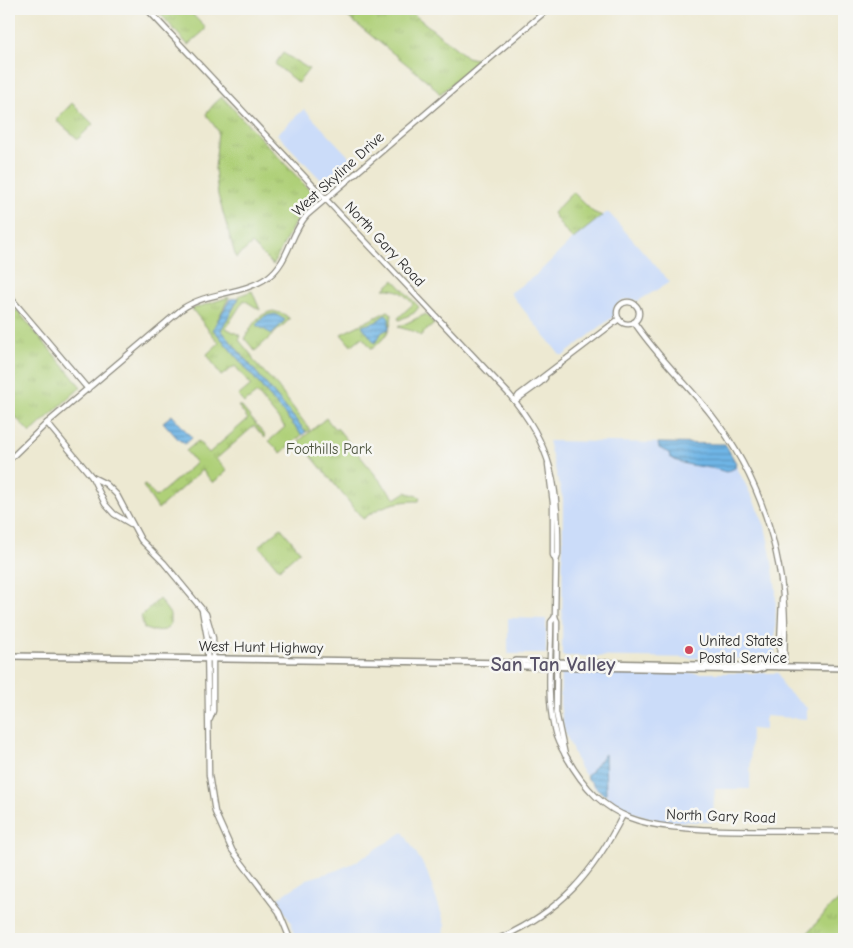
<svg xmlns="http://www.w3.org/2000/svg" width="853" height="948" viewBox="0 0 853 948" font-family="'Comic Neue',sans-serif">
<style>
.built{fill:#cbdcf9}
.grass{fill:url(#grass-tufts);stroke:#6d7e52}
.water{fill:url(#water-rules);stroke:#4d7088}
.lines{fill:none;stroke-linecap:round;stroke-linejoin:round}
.secondary-casing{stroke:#8c8a7e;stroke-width:7}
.primary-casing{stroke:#8c8a7e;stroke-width:8}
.secondary{stroke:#fff;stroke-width:4.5}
.primary{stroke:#fff;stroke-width:5}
.poi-dot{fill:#d1495b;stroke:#f6f6f2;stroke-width:2}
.labels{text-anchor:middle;stroke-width:5;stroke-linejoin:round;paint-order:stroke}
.street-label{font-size:15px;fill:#2b2b2b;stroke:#f6f6f2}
.park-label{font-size:15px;fill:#4c543e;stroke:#f6f6f2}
.poi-label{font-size:15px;fill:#2b2b2b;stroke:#f6f6f2;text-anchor:start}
.district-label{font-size:20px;font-weight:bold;fill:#585268;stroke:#f6f6f2}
</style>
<defs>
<pattern id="grass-tufts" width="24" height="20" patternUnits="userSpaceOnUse" patternTransform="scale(1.25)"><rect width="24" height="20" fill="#afd078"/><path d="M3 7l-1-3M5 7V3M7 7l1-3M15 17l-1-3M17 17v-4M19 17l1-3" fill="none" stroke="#97b368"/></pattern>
<pattern id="water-rules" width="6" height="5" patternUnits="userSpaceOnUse" patternTransform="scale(1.25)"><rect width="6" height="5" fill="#6fb5e6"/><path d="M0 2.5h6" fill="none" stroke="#5b93bb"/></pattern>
</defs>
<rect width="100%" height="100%" fill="#f6f6f2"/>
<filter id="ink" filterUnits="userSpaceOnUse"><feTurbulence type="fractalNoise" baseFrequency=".02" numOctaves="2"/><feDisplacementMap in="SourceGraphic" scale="10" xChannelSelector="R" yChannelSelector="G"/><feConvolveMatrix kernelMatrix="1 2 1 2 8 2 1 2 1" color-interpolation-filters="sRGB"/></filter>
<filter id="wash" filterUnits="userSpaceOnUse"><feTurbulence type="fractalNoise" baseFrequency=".0096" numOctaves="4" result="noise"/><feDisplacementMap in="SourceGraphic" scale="20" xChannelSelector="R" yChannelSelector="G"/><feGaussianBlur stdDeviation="1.12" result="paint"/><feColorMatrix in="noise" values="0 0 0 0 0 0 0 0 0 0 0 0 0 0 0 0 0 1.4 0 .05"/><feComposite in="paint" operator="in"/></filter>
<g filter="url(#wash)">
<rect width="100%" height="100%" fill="#ede9d2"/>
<g class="built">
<polygon points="304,109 355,163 327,186 277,134"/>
<polygon points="606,213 609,213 670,282 638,301 631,299 622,300 614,307 614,316 564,355 560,355 510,293 536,275 573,239"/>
<polygon points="548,441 725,444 753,499 765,526 771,555 776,590 775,659 562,656 563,499"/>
<polygon points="508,618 546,619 546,654 508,654"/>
<polygon points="561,673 778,673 784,688 807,708 807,719 765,716 765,730 751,729 750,789 715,789 712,822 660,821 628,811 595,788 580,768 564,730 560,704"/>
<polygon points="403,832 426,869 445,924 444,939 295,939 291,923 277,899 307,879 335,871 356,862"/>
</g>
<g class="grass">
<polygon points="156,9 196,9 193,15 205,27 205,30 188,45"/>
<polygon points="338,9 407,9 467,57 480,60 440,94 430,83"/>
<polygon points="283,53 309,69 298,83 275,64"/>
<polygon points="222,97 318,199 294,224 273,265 252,244 236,258 218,195 215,169 218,131 206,114 214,104"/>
<polygon points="72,103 93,124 78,139 56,120"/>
<polygon points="573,192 593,212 602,216 573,239 562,227 553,213"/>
<path d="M 394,280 L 419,307 L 414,313 L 399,320 L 398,318 L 413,304 C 404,294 398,288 384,289 Z"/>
<polygon points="252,291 260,310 244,300 226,328 241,336 239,340 252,356 253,360 277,386 310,430 306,432 221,330 239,298 238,296"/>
<polygon points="229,297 213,329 302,435 281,453 269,441 285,427 257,393 244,403 238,396 251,385 235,366 221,376 207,354 219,343 192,309"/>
<polygon points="17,310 81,387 30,433 9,410 9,315"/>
<path d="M 273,311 L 284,314 L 290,319 L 255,351 L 245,339 C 252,325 256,315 273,311 Z"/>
<path d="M 388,311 L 392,314 C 391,332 385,338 372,349 L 362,337 L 351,346 L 341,334 Z"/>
<polygon points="426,314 434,324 420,336 416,332 398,327"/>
<polygon points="238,406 241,406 265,435 265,438 254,426 216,459 227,471 215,481 213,483 202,470 158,509 143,486 145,485 156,497 196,463 186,451 198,441 209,453 248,419"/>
<path d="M 326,418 L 334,428 L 338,429 L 395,499 L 406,492 L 420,497 L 419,501 C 396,501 382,505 363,519 L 299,441 Z"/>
<polygon points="281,528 300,551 279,569 259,546"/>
<polygon points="159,599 170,614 170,625 165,630 151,631 144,628 141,616"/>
<polygon points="844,899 844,939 806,939 806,935 832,905"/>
</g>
<g class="water">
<polygon points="239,298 221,330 306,432 302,435 213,329 230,299"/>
<polygon points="275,314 285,320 272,334 256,325 265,316"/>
<polygon points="386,314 389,319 389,329 382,332 375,343 362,326 376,322"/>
<polygon points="172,415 192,438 185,444 178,439 163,422"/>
<path d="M 658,443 L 725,444 L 736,463 L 735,468 L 726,472 C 708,465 685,468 670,457 L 669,453 L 659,448 Z"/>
<polygon points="605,754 606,793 604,795 586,777"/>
</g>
</g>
<g filter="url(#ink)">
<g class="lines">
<g class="secondary-casing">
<g id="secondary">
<path d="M 147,9 L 508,393 C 553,445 559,489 558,555 L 556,561 L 555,617 L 557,621 L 556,712 L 565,755"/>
<polyline points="9,296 88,389"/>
<circle cx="628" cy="313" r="11"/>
<path d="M 634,322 C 656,355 685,382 710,413 C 755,470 778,534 784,606 C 786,626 784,647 784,667"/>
<polyline points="515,401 519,395 619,319"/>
<polyline points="515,401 540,383 545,378"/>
<polyline points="47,423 92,477 105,504 114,514 131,524"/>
<path d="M 9,460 L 47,423 L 182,309 C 208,291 243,295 268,277 C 289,262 290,233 307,215 L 548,9"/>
<polyline points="548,464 553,503 553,555 556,561"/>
<polyline points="92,477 106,484 117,495 141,540 164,563 206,614 213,638 213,711 210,719"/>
<polyline points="202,610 207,637 209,775 215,812 232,850 279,912 290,939"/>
<path d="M 555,617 L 551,622 C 551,656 546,694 554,728 C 556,739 560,746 566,756 C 604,825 647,827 719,830 C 761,831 803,830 844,831"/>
<polyline points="779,667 782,599"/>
<path d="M 498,939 C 560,912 593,874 623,815"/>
</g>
</g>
<g class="primary-casing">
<g id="primary">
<polyline points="9,656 513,663 516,661 551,662 844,668"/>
<polyline points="513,663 524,666 755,670 763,668"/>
</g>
</g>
<use href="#secondary" class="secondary"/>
<use href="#primary" class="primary"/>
</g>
</g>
<circle class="poi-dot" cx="689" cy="650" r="5"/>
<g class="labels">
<g class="street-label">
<text transform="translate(338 174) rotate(-42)" y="5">West Skyline Drive</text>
<text transform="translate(385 244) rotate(47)" y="5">North Gary Road</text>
<text transform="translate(261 647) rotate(1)" y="5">West Hunt Highway</text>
<text transform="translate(721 816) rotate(2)" y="5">North Gary Road</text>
</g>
<g class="park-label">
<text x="329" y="454">Foothills Park</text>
</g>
<g class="poi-label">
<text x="699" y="646">United States<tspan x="699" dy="17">Postal Service</tspan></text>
</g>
<g class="district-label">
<text x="553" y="671">San Tan Valley</text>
</g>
</g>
<rect width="853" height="948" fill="none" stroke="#f6f6f2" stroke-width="30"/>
</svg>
